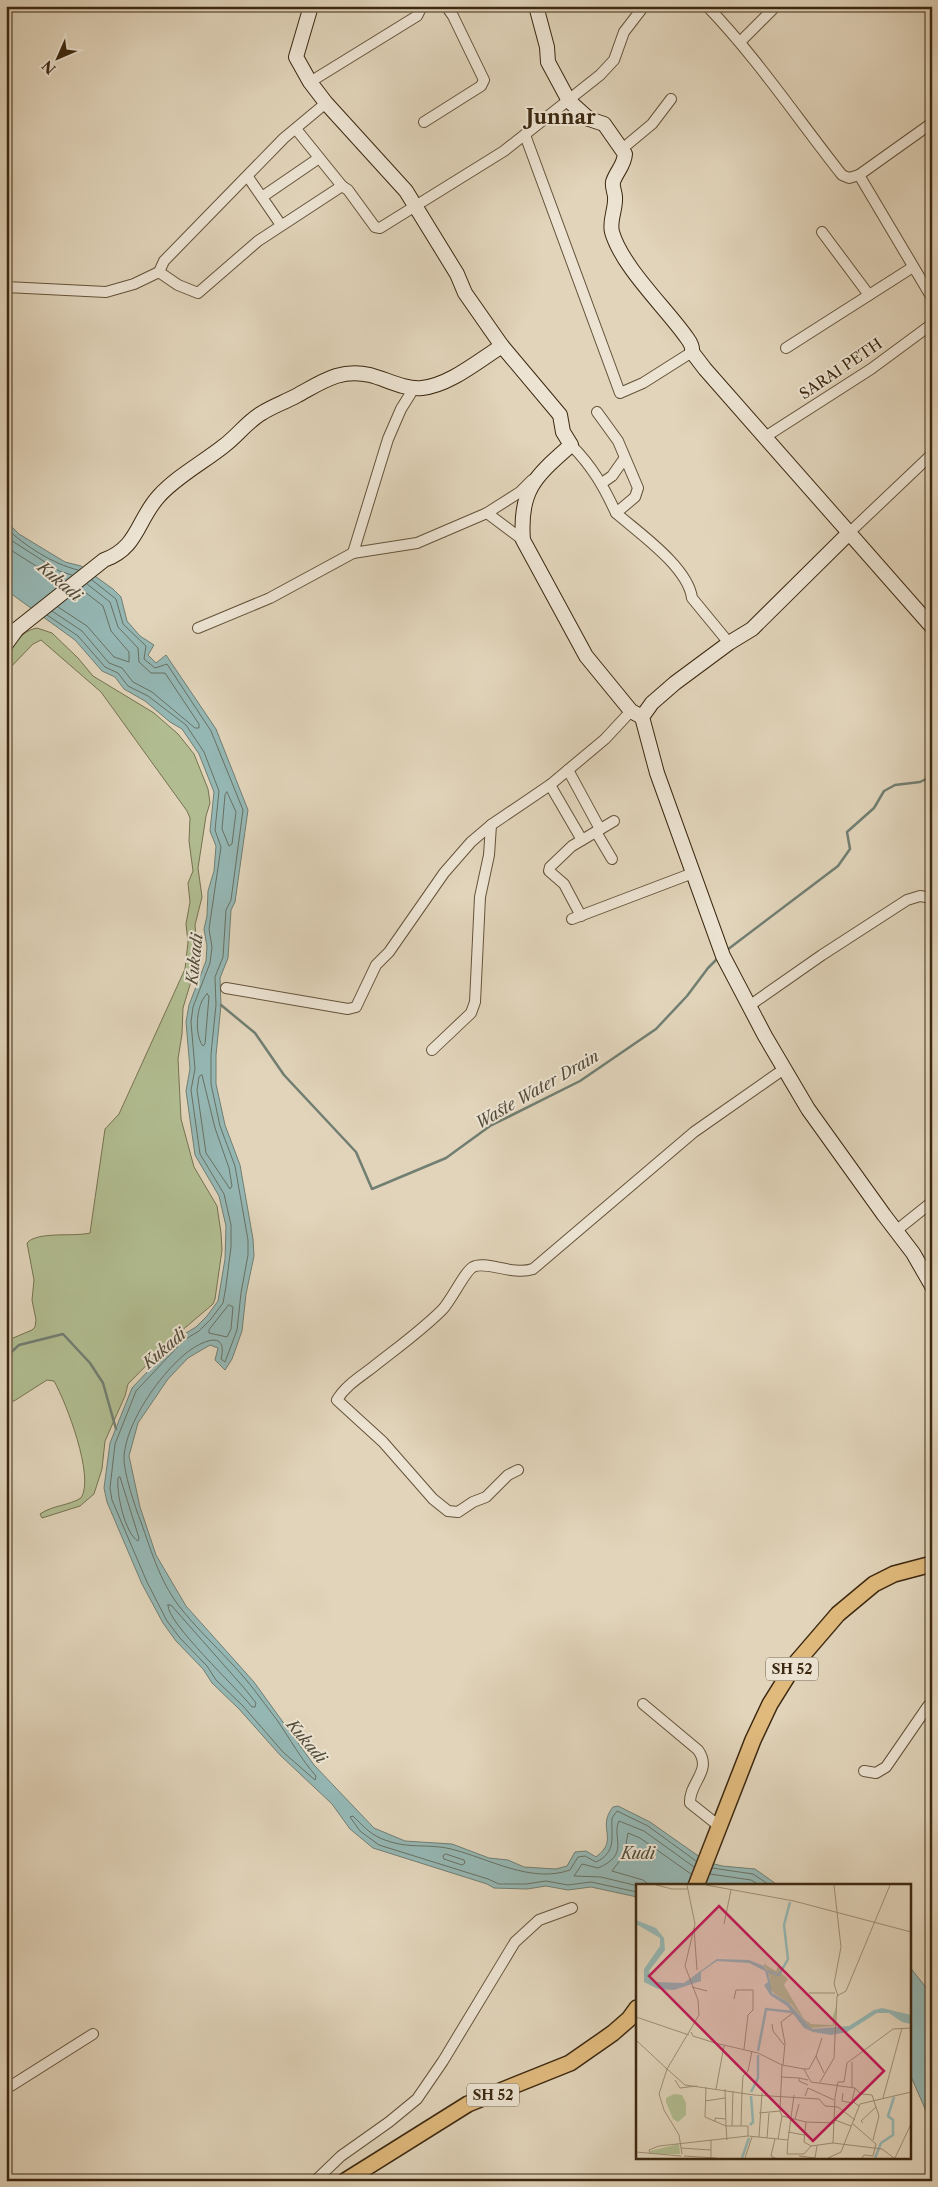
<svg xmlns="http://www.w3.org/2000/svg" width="938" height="2187" viewBox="0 0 938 2187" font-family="'Libre Caslon Text',serif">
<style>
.green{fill:#b1bd91;stroke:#767250}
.water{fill:#95b7b4;stroke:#717e72}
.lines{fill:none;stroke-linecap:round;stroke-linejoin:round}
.shore{stroke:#687062;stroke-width:1}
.stream{stroke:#717e72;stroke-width:2.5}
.street-casing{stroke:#65533a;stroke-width:12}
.secondary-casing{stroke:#3c2810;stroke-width:16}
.primary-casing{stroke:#3c2810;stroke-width:18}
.street{stroke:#ece3d2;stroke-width:10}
.secondary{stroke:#ece3d2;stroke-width:14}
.primary{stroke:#e0ba7d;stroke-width:15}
.labels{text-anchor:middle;stroke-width:4;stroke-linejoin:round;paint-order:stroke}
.shield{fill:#ece3d2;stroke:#71604a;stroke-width:1}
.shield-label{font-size:14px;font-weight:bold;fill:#3c2810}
.street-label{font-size:15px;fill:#3c2810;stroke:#ece3d2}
.water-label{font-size:16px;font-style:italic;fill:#524c39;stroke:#ece3d2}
.district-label{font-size:20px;font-weight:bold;fill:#3c2810;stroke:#ece3d2}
.inset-river{fill:none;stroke:#95b7b4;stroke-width:2.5}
.inset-road{fill:none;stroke:#9f8f76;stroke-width:1}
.view{fill:#c2185b;fill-opacity:0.15;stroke:#c2185b;stroke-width:2.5}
.inset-edge{fill:none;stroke:#3c2810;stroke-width:2.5}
</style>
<rect width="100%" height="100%" fill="#e1d4ba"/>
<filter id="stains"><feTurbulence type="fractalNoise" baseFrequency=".004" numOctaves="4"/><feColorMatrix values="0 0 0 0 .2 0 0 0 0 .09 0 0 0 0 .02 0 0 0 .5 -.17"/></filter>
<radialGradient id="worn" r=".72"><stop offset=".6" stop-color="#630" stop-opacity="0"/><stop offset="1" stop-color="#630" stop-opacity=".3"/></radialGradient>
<path class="green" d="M 37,628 L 52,633 L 78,658 L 93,676 L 154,713 L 178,734 L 194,754 L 208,789 L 210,803 L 206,816 L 198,868 L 202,897 L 195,925 L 198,958 L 183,1008 L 182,1034 L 178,1059 L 181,1119 L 194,1167 L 217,1206 L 221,1233 L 222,1250 L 215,1299 L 213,1304 L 173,1338 L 128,1384 L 125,1396 L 105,1441 L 102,1469 L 94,1494 L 80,1506 L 42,1518 L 40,1514 C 53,1505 68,1506 81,1498 C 95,1477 66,1402 54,1381 L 47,1380 L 14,1401 L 6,1401 L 6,1341 L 32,1330 L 35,1327 L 36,1320 L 32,1300 L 34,1280 L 27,1243 C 37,1231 74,1237 90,1233 L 105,1129 L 119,1114 L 185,969 L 188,942 L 186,924 L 190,902 L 188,883 L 193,871 L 189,841 L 190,818 L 187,811 L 101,692 L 41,640 L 33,644 L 6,672 C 6,655 18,631 37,628 Z"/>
<g class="water">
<path d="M 6,521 L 19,534 L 65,562 L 81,566 L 113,589 L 121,597 L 127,621 L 140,636 L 154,645 L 148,655 L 156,663 L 166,655 L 216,729 L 248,810 L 235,902 L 231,910 L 228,958 L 220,978 L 221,1005 L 216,1055 L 216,1084 L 225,1125 L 240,1165 L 253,1239 L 254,1256 L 246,1294 L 242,1331 L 232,1359 L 225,1370 L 215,1360 L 218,1348 L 210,1345 L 188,1358 L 168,1379 L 138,1423 L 129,1456 L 140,1507 L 156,1555 L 186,1606 L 254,1682 L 314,1765 L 374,1828 L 405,1841 L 452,1844 L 489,1858 L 508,1860 L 524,1867 L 556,1869 L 567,1866 L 575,1852 L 586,1851 L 596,1857 C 620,1839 596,1828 613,1807 L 618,1806 L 650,1822 L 707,1862 L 722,1866 L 755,1869 L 779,1886 L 637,1886 L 637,1897 L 591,1887 L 568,1890 L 546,1886 L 527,1889 L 494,1888 L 487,1884 L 373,1848 L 350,1829 L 332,1804 L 280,1755 L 239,1709 L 212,1683 L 203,1669 L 176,1641 L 163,1623 L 142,1584 L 107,1502 L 104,1488 L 110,1443 L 132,1388 L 181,1336 L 196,1327 L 207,1316 L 218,1301 L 225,1259 L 226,1226 L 219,1196 L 195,1155 L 186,1091 L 190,1069 L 186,1022 L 189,1005 L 206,961 L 207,946 L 204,929 L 207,916 L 208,891 L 214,871 L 216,846 L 210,831 L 214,792 L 199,754 L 182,729 L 170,722 L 145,701 L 124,689 L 115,677 L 102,671 L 75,640 L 6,590 Z"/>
<polygon points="909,1966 932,1995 932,2133 930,2120 909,2072"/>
</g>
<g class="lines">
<g class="shore">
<path d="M 6,528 C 25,546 53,564 78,570"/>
<polyline points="6,537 59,571 72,575"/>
<polyline points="6,547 55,578 64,581"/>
<polyline points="58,607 87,626 114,657 129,662 129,652 111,631 103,606 81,589"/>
<polyline points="52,611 82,631 109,663 122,668 133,682 152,692 195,728 199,728 199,724 165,673 151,673 139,662 138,648 118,627 110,602 87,584"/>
<path d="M 47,615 L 78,636 L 105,667 L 118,673 L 128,686 L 148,696 L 186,725 L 204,752 L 219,791 L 215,830 L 221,847 L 209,929 L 212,947 L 210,963 L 193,1007 L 191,1022 L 195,1069 L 191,1090 L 200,1154 L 224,1194 L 231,1225 L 231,1247 L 226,1286 L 223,1303 L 211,1319 L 199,1331 L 184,1340 L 136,1391 L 115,1444 L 110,1488 L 112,1500 L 147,1582 L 167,1621 L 180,1638 L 207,1666 L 216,1680 L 243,1706 L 283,1752 L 315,1780 L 316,1776 C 301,1759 290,1739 277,1720 C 269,1709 260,1698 252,1687 C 231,1660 204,1637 183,1611 C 161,1585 152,1553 141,1522 C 135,1507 123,1471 124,1456 C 127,1421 159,1376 185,1354 C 198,1343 229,1327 221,1359 L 225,1362 L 237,1330 L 241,1293 L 248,1255 L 248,1240 L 235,1166 L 220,1126 L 211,1084 L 211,1054 L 216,1005 L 215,977 L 223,957 L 226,910 L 231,900 L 243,810 L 211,731 L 167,664 L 155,668 L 144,659 L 146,646 L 123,624 L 116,599 L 92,580"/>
<polygon points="227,792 236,812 232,844 229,846 222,829 225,795"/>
<path d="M 207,994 L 209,996 L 205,1044 L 203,1046 C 194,1035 196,1003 207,994 Z"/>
<polygon points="202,1075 215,1128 229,1168 232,1186 230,1189 206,1153 197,1090 199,1077"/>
<polygon points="229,1305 233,1307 231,1329 227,1337 209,1333 209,1330"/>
<path d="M 120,1477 L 139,1538 L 138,1541 C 125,1534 116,1492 118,1478 Z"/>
<path d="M 168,1605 L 171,1605 L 245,1689 L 256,1703 L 255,1707 L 252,1707 C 238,1689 166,1622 168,1605 Z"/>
<polygon points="446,1854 464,1860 465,1863 462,1865 444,1859 443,1856"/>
<polyline points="712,1868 753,1874 771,1886"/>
<polyline points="710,1874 751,1880 761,1886"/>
<path d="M 638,1886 L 601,1877 L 574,1876 L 582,1864 L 598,1868 C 631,1854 611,1838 619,1821 L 644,1831 L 694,1867"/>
<polyline points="651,1886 643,1880 612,1871 624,1855 628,1833 640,1838 691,1874"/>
<path d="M 637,1892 L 591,1882 L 568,1885 L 546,1881 L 526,1884 L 499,1884 L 488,1879 L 379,1845 L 360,1831 L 350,1817 L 353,1816 C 361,1824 369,1833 380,1838 C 407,1850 426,1843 451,1849 C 488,1858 531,1884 570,1870 L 578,1857 L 585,1856 L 596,1862 C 617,1852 611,1837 612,1818 L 617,1811 L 648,1826 L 696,1861"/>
</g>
<g class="stream">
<polyline points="727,950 838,866 850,849 847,832 874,808 884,791 895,785 920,782 932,776"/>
<polyline points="221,1005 255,1033 284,1075 356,1152 372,1189 446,1158 490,1126 580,1081 656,1029 687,996 708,968 719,957"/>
<polyline points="6,1357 19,1345 63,1334 90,1363 103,1383 116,1429"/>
</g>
<g class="street-casing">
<g id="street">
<path d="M 707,6 C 757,58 797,118 842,175 L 849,178 L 859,175 L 932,123"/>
<polyline points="740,42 776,6"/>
<polyline points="310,82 417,16 422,6"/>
<polyline points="424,122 481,86 484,80 453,16 446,6"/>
<polyline points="296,129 342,186"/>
<polyline points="525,135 620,393 643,383 692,352"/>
<polyline points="622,149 652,124 671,99"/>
<polyline points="859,175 932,298"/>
<polyline points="248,177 281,225"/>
<polyline points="262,197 319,158"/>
<polyline points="822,232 869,295"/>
<polyline points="159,272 164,261 284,138 326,103"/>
<polyline points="6,287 106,292 134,284 159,272 178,285 198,293 258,241 342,186 348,190 375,227 380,228 504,151 600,75 614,60 624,32 644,6"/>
<polyline points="786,348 913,267"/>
<polyline points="414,388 401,409 388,439 353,553 417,543 487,513 523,540"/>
<polyline points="765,437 871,369 932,324"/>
<path d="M 571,445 C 592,466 604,487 616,513 L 635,497 L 638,488 L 618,441 L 597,412"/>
<polyline points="602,483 612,476 624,459"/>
<polyline points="487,513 520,492 532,480"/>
<path d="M 616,513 C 639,533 688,567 692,598 L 729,643"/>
<polyline points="850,532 932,454"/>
<polyline points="198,628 270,598 353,553"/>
<polyline points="568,770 600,829"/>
<polyline points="550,785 582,840"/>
<polyline points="596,832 612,859"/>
<polyline points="581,916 564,884 549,871 550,867 572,846 614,821"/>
<polyline points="572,919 693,873"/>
<polyline points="226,988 348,1009 356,1007 376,965 389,952 444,873 471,842 491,825 550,785 605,739 631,711"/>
<polyline points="749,1006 822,955 907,900 920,896 932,898"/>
<polyline points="432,1050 471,1013 475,1002 480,897 489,855 491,825"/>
<polyline points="897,1230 932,1202"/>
<path d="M 518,1470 L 508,1475 L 486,1497 L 473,1502 L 458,1512 L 448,1511 L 433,1499 L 383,1442 L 337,1400 C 345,1386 360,1377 373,1367 C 397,1348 421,1331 442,1310 C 451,1301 465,1271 473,1267 C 485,1260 513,1276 533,1269 L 694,1132 L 784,1069"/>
<path d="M 643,1704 L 698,1750 C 713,1771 689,1782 690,1803 L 719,1826"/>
<polyline points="864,1771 876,1773 886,1767 928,1706"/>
<polyline points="6,2089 93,2034"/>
<polyline points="315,2181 341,2156 389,2122 417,2099 443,2061 515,1942 539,1920 572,1908"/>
</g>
</g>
<g class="secondary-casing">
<g id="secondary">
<path d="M 311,6 L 296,57 L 310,82 L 326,103 L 406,191 L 457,274 L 465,293 L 502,346 L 560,415 L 563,432 L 571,445 C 536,476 519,489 523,540 L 586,656 L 631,711 L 642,717"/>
<path d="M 536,6 L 547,47 L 548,62 L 569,101 L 589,119 L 604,124 L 625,154 C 624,166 616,172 613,182 C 612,187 615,193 615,197 C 616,209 609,221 612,232 C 622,267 666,308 687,338 C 690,342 693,347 692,352 L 705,369 L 932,627"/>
<polyline points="850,532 752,629 729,643 675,683 652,703 642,717 657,773 723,956 765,1036 808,1109 884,1215 913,1253 932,1286"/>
<path d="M 6,644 L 17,629 L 104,560 C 138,548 137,520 159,496 C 177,476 204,462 225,445 C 238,435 248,421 262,413 C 273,406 285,402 296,396 C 322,382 340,368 370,375 C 386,379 405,390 422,388 C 450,385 478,361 502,346"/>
</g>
</g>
<g class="primary-casing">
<g id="primary">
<polyline points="696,1886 753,1740 770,1704 795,1664 838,1614 874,1584 894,1574 932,1564"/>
<polyline points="345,2181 468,2104 570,2063 613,2033 629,2019 637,2008"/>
</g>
</g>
<use href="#street" class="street"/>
<use href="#secondary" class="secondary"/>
<use href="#primary" class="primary"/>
</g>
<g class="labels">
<g class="shield">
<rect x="766" y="1657.5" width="52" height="23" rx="4"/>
<rect x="467" y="2083.5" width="52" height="23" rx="4"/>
</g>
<g class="shield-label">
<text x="792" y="1674">SH 52</text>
<text x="493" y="2100">SH 52</text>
</g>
<g class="street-label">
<text transform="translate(841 369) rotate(-34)" y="5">SARAI PETH</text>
</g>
<g class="water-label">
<text transform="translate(60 581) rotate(40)" y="6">Kukadi</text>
<text transform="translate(194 959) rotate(-84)" y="6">Kukadi</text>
<text transform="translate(537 1089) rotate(-30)" y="6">Waste Water Drain</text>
<text transform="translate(164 1348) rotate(-41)" y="6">Kukadi</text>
<text transform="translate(307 1741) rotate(50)" y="6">Kukadi</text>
<text x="638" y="1859">Kudi</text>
</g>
<g class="district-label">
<text x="561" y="124">Junnar</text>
</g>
</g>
<g transform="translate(636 1884)">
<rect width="275" height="275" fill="#e1d4ba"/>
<path d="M 131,75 L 129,80 L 133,83 L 140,87 L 142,82 L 145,83 L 145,89 L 152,95 L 148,101 L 168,135 L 175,140 L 197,141 L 197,132 L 201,121 L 198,142 L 175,144 L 155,120 L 139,110 L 134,105 L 134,92 L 128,81 ZM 38,210 L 46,211 L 50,219 L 50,231 L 42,238 L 37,235 L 30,218 L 30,214 ZM 43,260 L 44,270 L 15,270 L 14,267 Z" fill="#b1bd91"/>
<path d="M 0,36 L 20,44 L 28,54 L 29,66 L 13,87 L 15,94 L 21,98 L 48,99 L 81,75 L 113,76 L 128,82 L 133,91 L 136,109 L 152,118 L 176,145 L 213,142 L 238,126 L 246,124 L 275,131 L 275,140 L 266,138 L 253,129 L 241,129 L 211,148 L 195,151 L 177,148 L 168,144 L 151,122 L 134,111 L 128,101 L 132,98 L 129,87 L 113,79 L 81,77 L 65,88 L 65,97 L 38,106 L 22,105 L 8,98 L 8,85 L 24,62 L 24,54 L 0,40 Z" fill="#95b7b4"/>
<path class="inset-river" d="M 131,87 L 143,91 L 152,75 L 148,41 L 154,18M 122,167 L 130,125 L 156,128M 115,208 L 122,194 L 122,171M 114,241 L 117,238 L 115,212M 106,274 L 113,254M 239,274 L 245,259 L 257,251 L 257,236 L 252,232 L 258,213"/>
<path class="inset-road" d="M 20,1 L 36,5 L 52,5M 70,1 L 158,17 L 275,48M 198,1 L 205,63 L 198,100 L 202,112M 88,40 L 95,6M 58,44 L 61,86M 56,103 L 71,107M 173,109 L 199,109M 98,115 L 100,106 L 117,106 L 117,126 L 112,131 L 108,165M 0,133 L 53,151M 136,140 L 137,147 L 148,161M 55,148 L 57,152 L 79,159 L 122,169 L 146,181 L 144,227 L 146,232 L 170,238 L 199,239M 0,156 L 31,185M 180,172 L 186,154M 216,178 L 216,203M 146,181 L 168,185 L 175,198 L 219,204 L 225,210 L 236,211 L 243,232 L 237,256M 147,181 L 149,159 L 145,138 L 157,129M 31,185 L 49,201 L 118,211 L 183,215 L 189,222 L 202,223 L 219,236M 168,185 L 173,185 L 180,172 L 188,189M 145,193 L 163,194M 39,196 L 44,204 L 61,202M 172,196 L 163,194 L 163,197 L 172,201M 184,198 L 198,174 L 201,112 L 210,107 L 254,1M 70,203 L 69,233 L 90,242 L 89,205M 219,204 L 216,217 L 223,222M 80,205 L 88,162M 207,209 L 206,217 L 216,219M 169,212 L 172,204 L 198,216M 247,214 L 266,144M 69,217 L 89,214M 123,229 L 144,227M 159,235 L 163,220M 199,236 L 215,242M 79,238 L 79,234 L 90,235M 170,238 L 168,258 L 175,262M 227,239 L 225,237 L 240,223M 217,240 L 240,260 L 237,272 L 228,271 L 226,274M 96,242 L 97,207M 152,248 L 168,251M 112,252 L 112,242 L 105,242 L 106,208 L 107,192 L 112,187 L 116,167M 123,253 L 126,209M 131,254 L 133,229M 142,255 L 146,232M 75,256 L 75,274M 91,256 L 90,242 L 105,242M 152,256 L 158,211M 197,259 L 199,213 L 202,198 L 208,198 L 211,179 L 257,145 L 275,144M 45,264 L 75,266M 0,268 L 45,272M 14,270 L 13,266 L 23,262 L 112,252 L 152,256 L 151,270 L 168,270 L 175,262 L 197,259 L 246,265 L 258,274M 46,270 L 43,251 L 28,226 L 23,210 L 31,185 L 63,131 L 62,116 L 49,82 L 59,40 L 51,1M 48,272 L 80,274M 163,272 L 179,274 L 181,262M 109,274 L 116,253M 139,274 L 135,272 L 139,255M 192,274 L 205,268 L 224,220 L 275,208M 259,274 L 275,240"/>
<path class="view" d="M 83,22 L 248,187 L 177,257 L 13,92 Z"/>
<rect width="275" height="275" class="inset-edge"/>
</g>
<rect width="938" height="2187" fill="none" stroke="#e1d4ba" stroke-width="25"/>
<rect x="8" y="8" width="923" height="2172" fill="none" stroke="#3c2810" stroke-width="2.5"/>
<rect x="12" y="12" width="913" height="2162" fill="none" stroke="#3c2810"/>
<g transform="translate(58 58) rotate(225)" stroke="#ece3d2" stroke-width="4" paint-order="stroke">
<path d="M0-4L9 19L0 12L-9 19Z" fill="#3c2810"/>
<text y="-8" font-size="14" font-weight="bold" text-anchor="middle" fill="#3c2810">N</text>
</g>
<rect width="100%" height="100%" filter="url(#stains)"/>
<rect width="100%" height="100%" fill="url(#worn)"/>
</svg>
